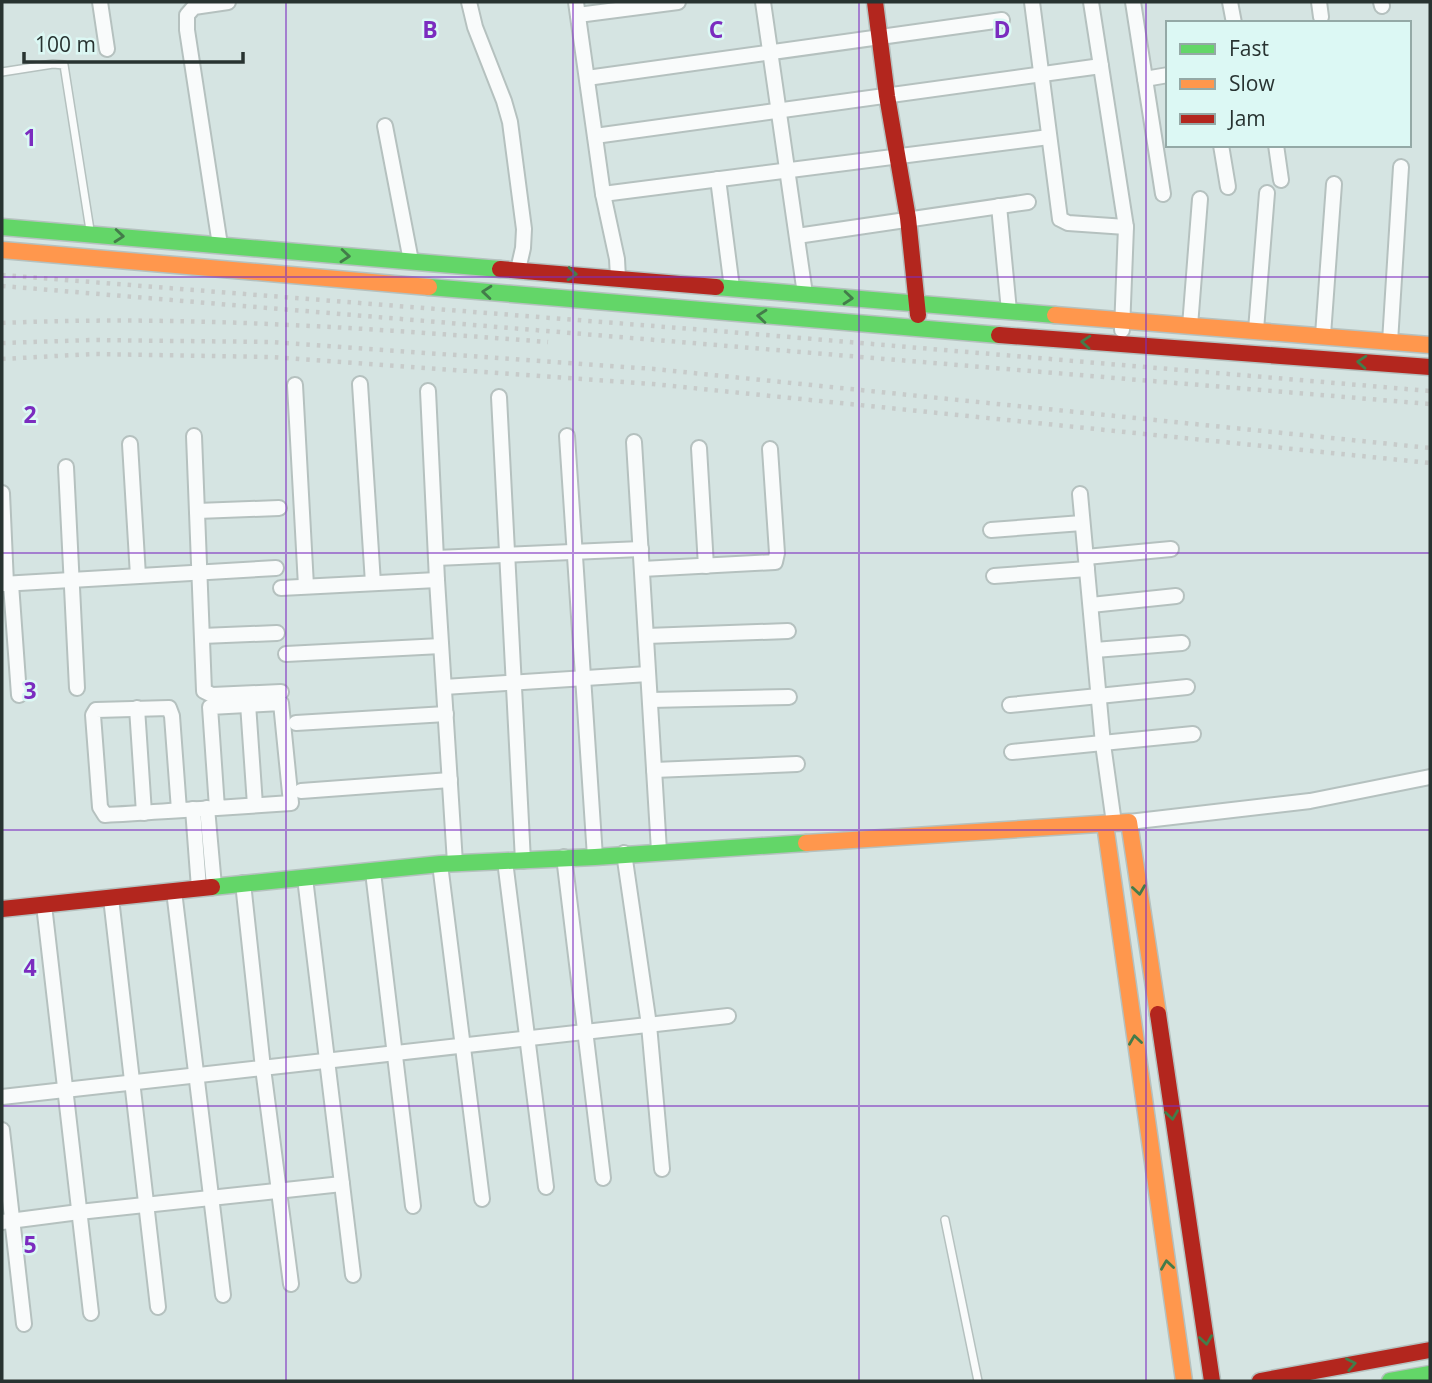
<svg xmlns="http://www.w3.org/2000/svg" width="1432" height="1383" viewBox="0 0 1432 1383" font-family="'Open Sans',sans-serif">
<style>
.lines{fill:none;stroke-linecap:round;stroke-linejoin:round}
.lane-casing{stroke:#b5c1bf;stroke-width:10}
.street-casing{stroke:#b5c1bf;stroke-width:18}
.fast-casing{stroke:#b5c1bf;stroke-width:19}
.slow-casing{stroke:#b5c1bf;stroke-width:19}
.jam-casing{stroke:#b5c1bf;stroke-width:19}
.lane{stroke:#f9fbfb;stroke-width:7}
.street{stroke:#f9fbfb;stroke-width:14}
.fast{stroke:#63d668;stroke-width:16}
.slow{stroke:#ff974d;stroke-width:16}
.jam{stroke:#b3261e;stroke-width:16}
.rail{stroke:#c7cbca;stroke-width:4.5;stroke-dasharray:3.5 7;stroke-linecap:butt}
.oneway{stroke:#437c4a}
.grid{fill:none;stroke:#7b2cbf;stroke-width:2;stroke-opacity:0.55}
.grid-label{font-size:23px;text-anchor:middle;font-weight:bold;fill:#7b2cbf;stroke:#dcf8f4;stroke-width:5;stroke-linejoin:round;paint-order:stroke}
</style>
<rect width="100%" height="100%" fill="#d5e4e2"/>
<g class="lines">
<g class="lane-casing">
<g id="lane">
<polyline points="2,72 53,64 64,65 90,230"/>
<polyline points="945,1220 978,1381"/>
</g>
</g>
<g class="street-casing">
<g id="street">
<polyline points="100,2 107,49"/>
<polyline points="469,2 475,27 504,101 510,122 524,229 523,248 518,270"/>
<polyline points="576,2 603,194 617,259 618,278"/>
<polyline points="763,2 805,294"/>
<polyline points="1032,2 1060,219 1068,223 1126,227"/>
<polyline points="1091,2 1126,227 1122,330"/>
<polyline points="1133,2 1163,194"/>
<polyline points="1230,2 1234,23"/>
<polyline points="1319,2 1321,17"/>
<polyline points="1381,2 1382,6"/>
<polyline points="578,15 678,2"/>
<polyline points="587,78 1002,20"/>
<polyline points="1145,79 1168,75"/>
<polyline points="385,126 411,261"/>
<polyline points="595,136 1101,66"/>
<polyline points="1221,145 1228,187"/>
<polyline points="1276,145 1281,180"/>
<polyline points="718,179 732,288"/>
<polyline points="603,194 1049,137"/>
<polyline points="999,206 1009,311"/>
<polyline points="797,236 1028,202"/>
<polyline points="220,245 187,30 187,15 194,7 228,2"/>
<polyline points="1190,326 1200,199"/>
<polyline points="1256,330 1267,193"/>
<polyline points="1323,335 1334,184"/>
<polyline points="1390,342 1401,167"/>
<polyline points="360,384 373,583"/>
<polyline points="295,385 306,586"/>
<polyline points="428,391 437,580 455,863"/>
<polyline points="499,397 523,861"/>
<polyline points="194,436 204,691 212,695 281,692"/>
<polyline points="567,436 595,857"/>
<polyline points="634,442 659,851"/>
<polyline points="130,444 138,576"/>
<polyline points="699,448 706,566"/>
<polyline points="66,467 77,688"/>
<polyline points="2,493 6,584"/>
<polyline points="1080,494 1103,744 1114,823"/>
<polyline points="197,511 279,508"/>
<polyline points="991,530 1082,523"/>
<polyline points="1086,557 1171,549"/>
<polyline points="436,558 641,549"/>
<polyline points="642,569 775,562 777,553 770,449"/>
<polyline points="994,576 1087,569"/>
<polyline points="2,584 276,568"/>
<polyline points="11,584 19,695"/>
<polyline points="281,588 437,580"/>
<polyline points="1091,605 1176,596"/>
<polyline points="202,636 277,633"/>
<polyline points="646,636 788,631"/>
<polyline points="1095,650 1182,643"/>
<polyline points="286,654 441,646"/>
<polyline points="444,687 648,674"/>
<polyline points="650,700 789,697"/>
<polyline points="248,704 255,805"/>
<polyline points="1010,705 1187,687"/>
<polyline points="137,708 144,813"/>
<polyline points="296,723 446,714"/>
<polyline points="1012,752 1193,734"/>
<polyline points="654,770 797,764"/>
<polyline points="301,791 450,780"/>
<polyline points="207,808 214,886"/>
<polyline points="193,809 199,888"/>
<path d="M 179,810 L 172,716 L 169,708 L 96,710 L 93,715 L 100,807 L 105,815 C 143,813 180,810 217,808 L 291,803 L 281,703 L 210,707 L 217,808"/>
<polyline points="1129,822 1310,801 1430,777"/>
<polyline points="624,853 649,1025 662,1169"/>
<polyline points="564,857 603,1178"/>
<polyline points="505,861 546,1187"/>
<polyline points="440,864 482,1199"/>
<polyline points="373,872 413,1206"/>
<polyline points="305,878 353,1275"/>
<polyline points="243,883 263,1068 291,1284"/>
<polyline points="174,891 223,1295"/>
<polyline points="111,898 158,1307"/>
<polyline points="44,905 91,1313"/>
<polyline points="2,1097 728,1016"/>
<polyline points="2,1130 24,1324"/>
<polyline points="2,1222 79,1212 342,1184"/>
</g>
</g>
<g class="fast-casing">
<g id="fast">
<polyline points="2,227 500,269"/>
<polyline points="429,287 999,335"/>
<polyline points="716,287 1055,315"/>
<polyline points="212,887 440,864 595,857 806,843"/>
<polyline points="1390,1381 1430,1374"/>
</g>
</g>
<g class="slow-casing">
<g id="slow">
<polyline points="2,250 429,287"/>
<polyline points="1055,315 1430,345"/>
<polyline points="1105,824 1184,1381"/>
<polyline points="806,843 1129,822 1158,1014"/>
</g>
</g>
<g class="jam-casing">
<g id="jam">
<polyline points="875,2 887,96 908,218 918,315"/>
<polyline points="500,269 716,287"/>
<polyline points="999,335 1430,367"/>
<polyline points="2,909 212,887"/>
<polyline points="1158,1014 1212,1381"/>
<polyline points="1260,1381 1430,1350"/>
</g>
</g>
<use href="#lane" class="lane"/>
<use href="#street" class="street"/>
<use href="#fast" class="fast"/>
<use href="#slow" class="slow"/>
<use href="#jam" class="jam"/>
<g class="rail">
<polyline points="2,275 730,332 1430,391"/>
<polyline points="2,286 1430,404"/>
<path d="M 2,323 C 184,315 366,328 548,342"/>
<polyline points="2,343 92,340 270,342 654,369 1430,448"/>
<polyline points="2,359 93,354 270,357 653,384 1430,463"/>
</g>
</g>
<defs><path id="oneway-chevron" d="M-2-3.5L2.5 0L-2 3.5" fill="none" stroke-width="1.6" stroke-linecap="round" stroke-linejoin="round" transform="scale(1.75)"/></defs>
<g class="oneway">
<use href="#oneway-chevron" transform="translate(119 236) rotate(5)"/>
<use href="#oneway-chevron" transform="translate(345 256) rotate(5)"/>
<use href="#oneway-chevron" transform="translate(572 274) rotate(5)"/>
<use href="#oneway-chevron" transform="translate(487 292) rotate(-175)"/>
<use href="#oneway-chevron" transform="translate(848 298) rotate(5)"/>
<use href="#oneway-chevron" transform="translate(762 316) rotate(-175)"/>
<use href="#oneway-chevron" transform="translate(1086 342) rotate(-176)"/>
<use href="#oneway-chevron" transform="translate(1362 362) rotate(-176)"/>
<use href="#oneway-chevron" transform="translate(1139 890) rotate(82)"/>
<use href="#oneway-chevron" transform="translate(1135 1040) rotate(-98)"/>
<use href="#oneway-chevron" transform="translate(1172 1115) rotate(82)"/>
<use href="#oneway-chevron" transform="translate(1167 1265) rotate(-98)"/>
<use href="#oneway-chevron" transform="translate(1206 1340) rotate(82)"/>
<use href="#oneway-chevron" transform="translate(1351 1364) rotate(-11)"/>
</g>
<path class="grid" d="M 286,2 L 286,1381M 573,2 L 573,1381M 859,2 L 859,1381M 1146,2 L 1146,1381M 2,277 L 1430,277M 2,553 L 1430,553M 2,830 L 1430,830M 2,1106 L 1430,1106"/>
<g class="grid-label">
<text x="430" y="38">B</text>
<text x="716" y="38">C</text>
<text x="1002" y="38">D</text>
<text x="30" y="146">1</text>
<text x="30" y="423">2</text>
<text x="30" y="699">3</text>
<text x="30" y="976">4</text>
<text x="30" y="1253">5</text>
</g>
<rect width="1432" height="1383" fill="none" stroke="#283331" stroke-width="7"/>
<rect x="1166" y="21" width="245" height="126" fill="#dcf8f4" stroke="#94a9a6" stroke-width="2"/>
<rect x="1180" y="44" width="35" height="10" fill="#63d668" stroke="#94a9a6" stroke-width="2"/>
<text x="1229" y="56" font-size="21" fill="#283331">Fast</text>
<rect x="1180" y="79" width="35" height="10" fill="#ff974d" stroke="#94a9a6" stroke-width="2"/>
<text x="1229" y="91" font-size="21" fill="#283331">Slow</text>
<rect x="1180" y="114" width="35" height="10" fill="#b3261e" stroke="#94a9a6" stroke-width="2"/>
<text x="1229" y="126" font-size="21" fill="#283331">Jam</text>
<path d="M24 52v10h219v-10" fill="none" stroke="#283331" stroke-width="3.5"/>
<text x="35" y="52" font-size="21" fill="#283331" stroke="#dcf8f4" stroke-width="5" paint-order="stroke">100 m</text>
</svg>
